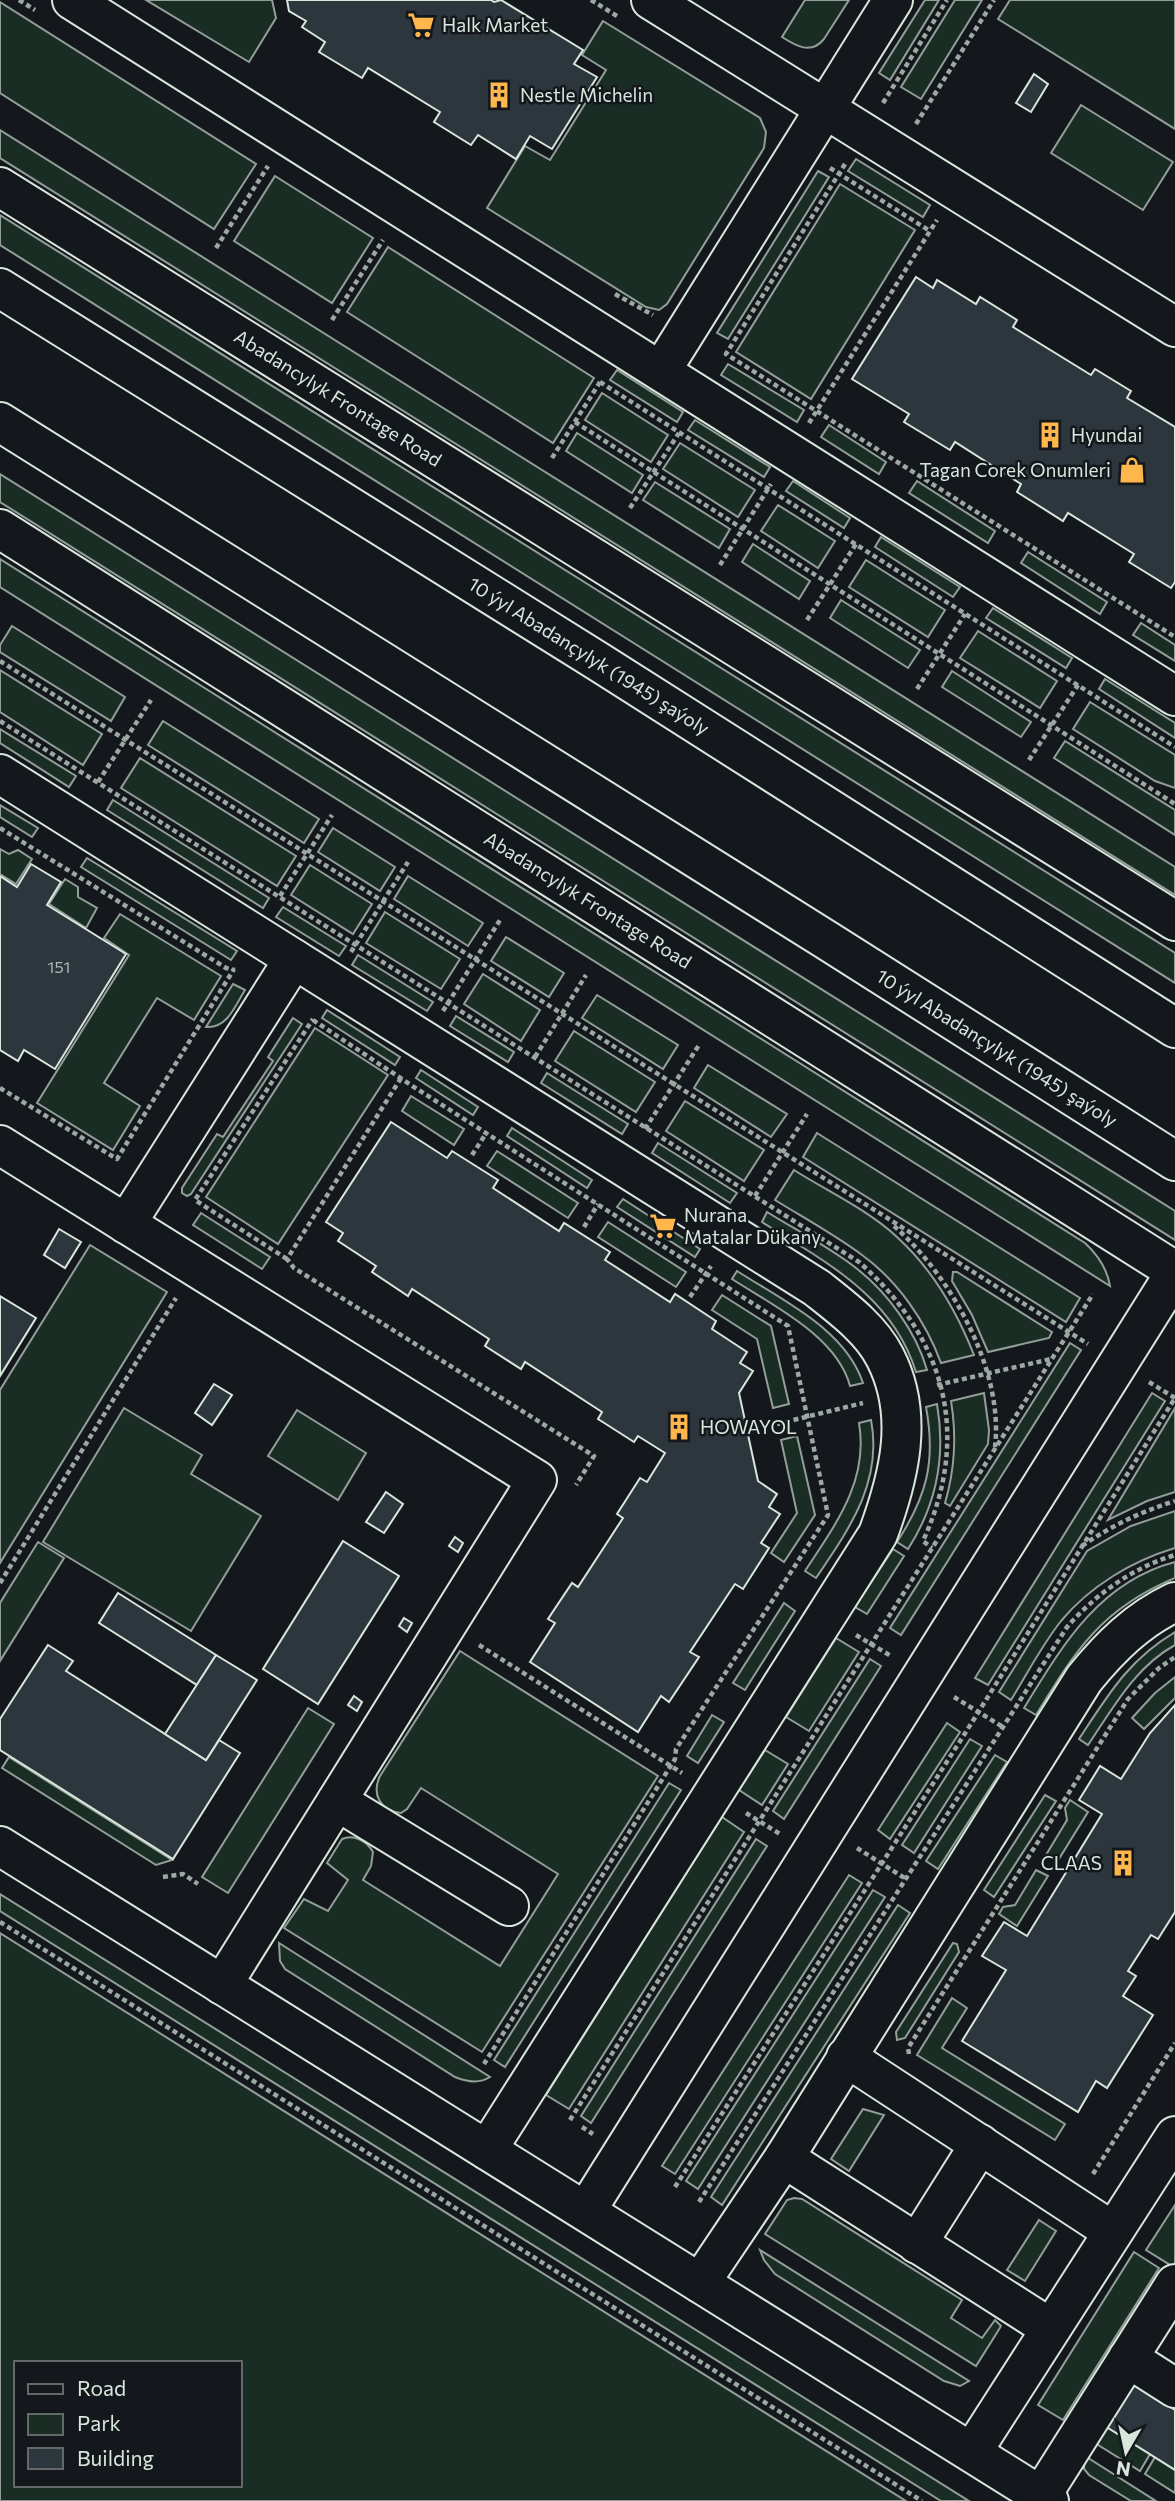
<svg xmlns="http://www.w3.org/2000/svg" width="1175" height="2501" viewBox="0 0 1175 2501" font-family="Commissioner,sans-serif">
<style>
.green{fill:#1a2d24;stroke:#939e99;stroke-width:2;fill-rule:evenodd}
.building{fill:#2c363c;stroke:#d8e6dc;stroke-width:2}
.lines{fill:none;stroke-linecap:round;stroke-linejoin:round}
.minor-casing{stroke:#d8e6dc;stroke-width:42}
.major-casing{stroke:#d8e6dc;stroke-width:42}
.path{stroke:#9da8a2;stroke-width:4.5;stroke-dasharray:5 3.5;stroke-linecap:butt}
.minor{stroke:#14181c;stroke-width:38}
.major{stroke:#14181c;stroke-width:38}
.labels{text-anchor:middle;stroke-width:5;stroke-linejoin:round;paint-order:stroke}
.number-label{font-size:16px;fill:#adbab4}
.poi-label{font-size:19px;fill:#d8e6dc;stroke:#14181c;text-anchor:start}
.street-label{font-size:19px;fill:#d8e6dc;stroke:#14181c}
</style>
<rect width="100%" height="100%" fill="#14181c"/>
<g class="green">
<polygon points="146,0 272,0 276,18 249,62"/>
<path d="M 805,0 L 849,0 L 824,39 C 811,55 796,46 782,37 Z"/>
<polygon points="925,0 939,0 890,80 879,73"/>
<polygon points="955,0 982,0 921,99 901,87"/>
<polygon points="1010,0 1175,0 1175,129 998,19"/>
<polygon points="0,2 256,164 214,229 0,93"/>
<polygon points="603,21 760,118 766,132 764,148 667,304 659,310 646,307 487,208 525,146 550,160 606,70 582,55"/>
<polygon points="1081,105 1173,162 1143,210 1051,153"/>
<polygon points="0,130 1175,867 1175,895 0,158"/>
<polygon points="856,159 930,205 923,217 848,171"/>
<polygon points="818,171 829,177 728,339 717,333"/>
<polygon points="275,176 373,238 332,303 234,241"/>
<polygon points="840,184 915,230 811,399 736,352"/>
<polygon points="0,215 1175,953 1175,983 0,245"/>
<polygon points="388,247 594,378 553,443 347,312"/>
<polygon points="728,364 804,410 797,422 721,375"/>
<polygon points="617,370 683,412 677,422 610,380"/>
<polygon points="602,393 668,435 651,462 585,420"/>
<polygon points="695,420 770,467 764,477 688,430"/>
<polygon points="829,425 886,462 879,474 821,437"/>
<polygon points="577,433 643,475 632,493 566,451"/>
<polygon points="680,443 755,490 738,517 663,469"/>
<polygon points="0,474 1175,1211 1175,1240 0,502"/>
<polygon points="793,481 850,518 844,528 786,491"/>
<polygon points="917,481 995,531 988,543 909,493"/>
<polygon points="655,482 730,529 719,548 643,500"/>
<polygon points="778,505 835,541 818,568 761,531"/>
<polygon points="881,537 960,587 953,597 875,547"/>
<polygon points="753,544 810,581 799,599 742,562"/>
<polygon points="1028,552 1107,602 1100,614 1021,563"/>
<path d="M 0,559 L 1085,1243 C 1098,1255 1107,1268 1110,1286 L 0,587 Z"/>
<polygon points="866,560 945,610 928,637 849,587"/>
<polygon points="841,600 920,650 908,668 830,618"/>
<polygon points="993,608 1072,658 1066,668 986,618"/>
<polygon points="1141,623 1175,645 1175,661 1133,635"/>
<polygon points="12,626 125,697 111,721 0,652 0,645"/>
<polygon points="978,631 1057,681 1040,708 960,658"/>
<polygon points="0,670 102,734 83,765 0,712"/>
<polygon points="952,671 1031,722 1021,737 942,687"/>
<polygon points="1105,679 1175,723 1175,738 1099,689"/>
<polygon points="1090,702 1175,755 1175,788 1155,781 1073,729"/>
<polygon points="163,721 319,819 304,843 148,745"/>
<polygon points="0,729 76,776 69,787 0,743"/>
<polygon points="1065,741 1175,810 1175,835 1054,758"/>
<polygon points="140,758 296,856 277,886 121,788"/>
<polygon points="113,800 269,898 263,908 107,810"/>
<polygon points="0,805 38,828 32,837 0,817"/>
<polygon points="333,828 395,867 380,891 318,852"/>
<polygon points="0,849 9,854 18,850 32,859 16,884 0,874"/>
<polygon points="87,858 237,951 231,960 81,867"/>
<polygon points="310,865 372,904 353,934 291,895"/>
<polygon points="408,876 483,923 468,946 394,899"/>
<polygon points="65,879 78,887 78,897 97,908 86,928 49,904"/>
<polygon points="283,907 346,946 339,956 276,917"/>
<polygon points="385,912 460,959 441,989 366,943"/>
<polygon points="120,914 221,976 194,1020 157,998 104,1083 140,1106 113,1150 37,1103 129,955 104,938"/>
<polygon points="506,937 564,973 549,997 491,961"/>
<polygon points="358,955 433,1002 427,1011 352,965"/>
<polygon points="483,974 540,1010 521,1041 464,1004"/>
<path d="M 233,984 L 245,990 C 235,1006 227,1029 206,1027 Z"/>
<polygon points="597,995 678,1045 663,1069 582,1018"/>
<polygon points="327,1010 400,1057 395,1065 322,1018"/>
<polygon points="456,1016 514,1052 508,1062 450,1026"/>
<polygon points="293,1018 302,1024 191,1194 187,1196 182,1193 182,1188 217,1134 223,1137 273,1061 268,1057"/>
<polygon points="315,1028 388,1075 278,1244 206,1197"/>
<polygon points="574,1031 655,1082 636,1112 555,1061"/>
<polygon points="708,1065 787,1114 771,1137 694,1088"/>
<polygon points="421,1070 478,1107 473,1115 416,1078"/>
<polygon points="547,1073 628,1124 622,1134 541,1083"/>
<polygon points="411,1096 464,1129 454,1145 402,1111"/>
<polygon points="685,1101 764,1150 744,1181 666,1131"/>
<polygon points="512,1128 592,1180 587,1188 507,1136"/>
<polygon points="817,1133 1080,1298 1066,1322 803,1157"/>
<polygon points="658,1143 737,1193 730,1203 652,1153"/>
<polygon points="497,1151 578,1203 568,1218 487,1166"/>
<path d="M 794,1170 C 827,1191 870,1211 898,1238 C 933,1270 957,1312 974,1355 L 941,1363 C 926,1322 898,1281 862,1255 C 835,1235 804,1218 775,1200 Z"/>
<polygon points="623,1199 700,1249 695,1257 617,1207"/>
<path d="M 767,1212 C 796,1230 829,1247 856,1268 C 887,1292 916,1331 927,1370 L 916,1372 C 892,1295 825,1262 762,1222 Z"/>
<polygon points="201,1213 270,1257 262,1269 193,1225"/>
<polygon points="608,1222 686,1272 676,1287 598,1237"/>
<polygon points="90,1245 167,1292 0,1563 0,1390"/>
<path d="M 737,1271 C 782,1300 845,1329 863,1383 L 850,1386 C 837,1336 772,1305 732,1279 Z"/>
<polygon points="953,1272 957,1272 1052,1332 1049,1338 988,1352 972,1315 952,1281"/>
<polygon points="722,1295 771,1326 789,1404 773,1408 757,1339 712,1310"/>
<polygon points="1070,1343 1081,1350 901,1635 890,1628"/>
<path d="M 984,1393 L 989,1430 L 988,1444 L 950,1506 L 945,1503 C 955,1469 957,1437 951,1401 Z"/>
<polygon points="1152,1393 1165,1401 988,1685 975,1678"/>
<path d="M 937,1404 C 946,1456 937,1504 908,1549 L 897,1542 C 927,1496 936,1461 926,1407 Z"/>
<polygon points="124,1408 202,1455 191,1474 261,1516 191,1631 43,1542"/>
<polygon points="1175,1408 1175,1492 1147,1501 1108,1520"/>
<polygon points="297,1410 366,1453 338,1500 268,1456"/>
<path d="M 871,1420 C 883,1482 849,1529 816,1578 L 805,1571 C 835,1525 869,1481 859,1423 Z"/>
<polygon points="797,1436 815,1515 784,1562 771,1553 797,1513 781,1440"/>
<path d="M 1175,1511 L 1175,1548 C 1132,1561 1090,1586 1061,1621 C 1042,1645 1027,1674 1011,1700 L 999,1692 L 1087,1551 L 1131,1526 Z"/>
<polygon points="38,1542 64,1558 0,1661 0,1603"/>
<polygon points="893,1549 904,1556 867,1614 855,1607"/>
<path d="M 1175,1562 L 1175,1578 C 1101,1609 1076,1650 1036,1715 L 1024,1708 C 1062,1646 1099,1582 1175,1562 Z"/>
<polygon points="784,1603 795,1611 745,1690 733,1683"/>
<path d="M 1175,1632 L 1175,1645 C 1135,1667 1113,1708 1088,1745 L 1079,1739 C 1108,1695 1129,1659 1175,1632 Z"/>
<polygon points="836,1638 859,1652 809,1731 786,1717"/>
<path d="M 460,1651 L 658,1776 L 482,2052 L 284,1928 L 304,1899 L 328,1911 L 348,1880 L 327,1863 L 342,1839 C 354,1834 367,1841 373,1852 L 371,1866 L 363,1880 L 500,1966 L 558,1874 L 421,1788 L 407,1809 L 401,1813 C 381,1811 371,1795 380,1776 Z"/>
<polygon points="870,1659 881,1666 784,1819 773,1811"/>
<polygon points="1175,1677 1175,1698 1144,1729 1132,1718 1155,1693"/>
<polygon points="308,1708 334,1724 228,1893 202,1877"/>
<polygon points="712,1715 724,1722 698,1763 687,1756"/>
<polygon points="947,1723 960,1732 890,1839 878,1830"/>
<polygon points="970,1739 982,1746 914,1853 902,1845"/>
<polygon points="765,1750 788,1764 762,1805 739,1790"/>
<polygon points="995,1755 1007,1762 938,1869 926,1861"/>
<polygon points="9,1757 172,1860 156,1865 2,1768"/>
<polygon points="669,1783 681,1790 505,2067 494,2060"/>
<polygon points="1045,1795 1056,1801 994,1897 984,1890"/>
<polygon points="1070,1800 1088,1812 1057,1862 1046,1855 1067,1820 1065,1808"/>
<polygon points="722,1817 744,1832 569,2109 546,2095"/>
<polygon points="756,1839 767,1846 591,2123 581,2116"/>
<polygon points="1036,1870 1048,1876 1017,1926 999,1914 1003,1907 1015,1905"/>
<polygon points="849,1875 862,1883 675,2174 662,2166"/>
<polygon points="873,1890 885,1897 698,2189 686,2181"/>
<polygon points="0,1894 969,2501 941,2501 0,1911"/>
<polygon points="898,1905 910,1913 722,2205 711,2197"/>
<path d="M 0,1933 L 906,2501 L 0,2501 ZM 16,2363 L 240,2363 L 240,2485 L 16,2485 Z"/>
<path d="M 279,1943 L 490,2077 C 479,2084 467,2082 455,2077 L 285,1969 L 280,1961 Z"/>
<polygon points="953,1943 957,1944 959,1952 905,2038 897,2040 896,2032"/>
<polygon points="952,1998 967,2008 942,2048 1065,2124 1055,2140 917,2055"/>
<polygon points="863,2109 884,2115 849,2171 831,2159"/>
<polygon points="794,2198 802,2199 962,2300 951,2318 982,2338 995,2320 1001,2326 998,2331 976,2366 765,2234 787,2200"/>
<polygon points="1175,2205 1175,2268 1146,2250"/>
<polygon points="1039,2220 1056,2231 1025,2281 1007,2270"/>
<polygon points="760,2250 969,2381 960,2386 944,2381 775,2274 764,2260"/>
<polygon points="1134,2252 1159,2268 1063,2420 1038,2405"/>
<polygon points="1105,2426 1150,2454 1140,2471 1095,2443"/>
<polygon points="1085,2456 1156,2501 1131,2501 1089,2475 1084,2469"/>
<polygon points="1155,2457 1175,2470 1175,2493 1145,2474"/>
</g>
<g class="building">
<polygon points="287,0 491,0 494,2 501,0 583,50 574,64 597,77 552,149 530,136 516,159 478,135 471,145 434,122 440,112 368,68 362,78 319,52 325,42 302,27 306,21 289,11"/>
<polygon points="1034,74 1048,84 1031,112 1016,103"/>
<polygon points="916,277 933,288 937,280 976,304 980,297 1017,320 1013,327 1091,375 1095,369 1131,391 1127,398 1175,427 1175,582 1171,588 1129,562 1134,554 1068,513 1063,521 1017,492 1021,484 955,442 950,450 904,422 909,414 852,379"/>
<polygon points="31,864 61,882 47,905 126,954 55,1069 24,1050 18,1061 0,1050 0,876 17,887"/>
<polygon points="391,1122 447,1158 452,1151 498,1180 493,1188 559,1231 564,1223 610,1252 605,1260 670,1302 675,1294 716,1321 712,1329 747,1352 740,1363 753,1371 739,1393 758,1481 777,1494 769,1507 780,1514 761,1543 769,1548 743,1589 735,1584 690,1652 699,1657 669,1702 661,1696 638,1732 530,1662 555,1623 548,1619 572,1583 578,1587 623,1518 617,1514 640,1478 647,1482 665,1453 638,1436 634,1442 598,1419 602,1412 525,1362 521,1369 485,1346 489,1339 412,1289 408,1296 372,1272 376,1266 338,1241 343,1233 326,1222"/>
<polygon points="59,1229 81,1242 65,1268 44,1255"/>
<polygon points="0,1296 36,1318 0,1376"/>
<polygon points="214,1384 232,1395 212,1425 195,1413"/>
<polygon points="386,1492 403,1504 384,1533 366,1522"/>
<polygon points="455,1537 463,1543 458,1552 449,1546"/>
<polygon points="343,1541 399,1576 318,1704 263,1669"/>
<polygon points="118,1593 216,1655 197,1685 99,1623"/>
<polygon points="404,1618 412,1623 407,1632 399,1626"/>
<polygon points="48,1645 73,1661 66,1671 206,1760 219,1740 240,1753 173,1859 0,1750 0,1719"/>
<polygon points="216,1655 257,1680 206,1760 165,1734"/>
<polygon points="354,1696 362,1702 357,1711 348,1705"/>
<polygon points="1175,1705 1175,1912 1158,1939 1151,1935 1128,1971 1136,1976 1123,1996 1153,2015 1107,2088 1096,2081 1078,2112 962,2041 1006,1970 982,1956 1004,1922 1027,1936 1102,1814 1079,1800 1100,1766 1121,1779 1150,1733"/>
<polygon points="1132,2383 1175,2410 1175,2470 1105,2426"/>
</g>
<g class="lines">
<g class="minor-casing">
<g id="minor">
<polyline points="72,0 1175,696"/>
<polyline points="651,0 1175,327"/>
<polyline points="0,187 1175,921"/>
<polyline points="661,371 893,0"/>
<polyline points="0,529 1175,1271"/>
<path d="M 0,774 L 817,1288 C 841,1307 871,1329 885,1357 C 915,1415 899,1477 878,1534 L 487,2150"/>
<polyline points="0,1145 537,1480 222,1985"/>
<polyline points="126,1224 294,959"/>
<polyline points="337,1801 509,1906"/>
<polyline points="0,1846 1049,2501"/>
<polyline points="846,2057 1112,2231"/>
<polyline points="784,2158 1050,2328"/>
<polyline points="586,2211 1175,1273"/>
<polyline points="917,2244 980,2144"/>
<path d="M 700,2283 L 784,2158 L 1084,1679 C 1110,1647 1137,1620 1175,1602"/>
<polyline points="1128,2358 1175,2388"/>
<polyline points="972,2452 1175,2136"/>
<polyline points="1041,2496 1175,2284"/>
</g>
</g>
<g class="major-casing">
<g id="major">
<polyline points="0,288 599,662 1175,1028"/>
<polyline points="0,422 828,941 1175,1161"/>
</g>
</g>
<g class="path">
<polyline points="19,0 35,10"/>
<polyline points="591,0 617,16"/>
<polyline points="883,103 947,0"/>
<polyline points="916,124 994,0"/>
<polyline points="845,164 726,354 1175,637"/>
<polyline points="830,168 930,231"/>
<polyline points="216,248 268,166"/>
<polyline points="615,294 653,315"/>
<polyline points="332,320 383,240"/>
<polyline points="600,382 1175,747"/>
<polyline points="575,422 1175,804"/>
<polyline points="809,423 937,220"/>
<polyline points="552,458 600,382"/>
<polyline points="630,508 679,433"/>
<polyline points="720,565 771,484"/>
<polyline points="807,620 856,544"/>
<polyline points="0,661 1088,1344"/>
<polyline points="917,689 965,614"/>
<path d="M 0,721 L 859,1262 C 945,1338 972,1434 923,1541 L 932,1548"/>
<polyline points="1029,760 1078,685"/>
<polyline points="98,782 151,700"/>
<polyline points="0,828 226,968 235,970"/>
<polyline points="280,896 332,815"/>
<polyline points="351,952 408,862"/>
<polyline points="443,1011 500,920"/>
<polyline points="313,1020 414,1087 788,1326 828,1515 676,1749 675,1759 484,2064"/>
<polyline points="535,1057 586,975"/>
<polyline points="401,1078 287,1259 294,1268 594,1456 576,1485"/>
<polyline points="0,1088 117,1159 234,969"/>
<polyline points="645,1129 699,1045"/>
<polyline points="472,1155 487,1132"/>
<polyline points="755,1196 807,1114"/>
<path d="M 894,1226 C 951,1276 1004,1370 995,1447"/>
<polyline points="584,1227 598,1204"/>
<polyline points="287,1259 195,1200 313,1019"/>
<polyline points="690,1297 711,1266"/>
<polyline points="1149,1382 1175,1398"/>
<polyline points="937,1385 1051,1359"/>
<polyline points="777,1424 863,1403"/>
<path d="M 1082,1546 C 1111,1526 1140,1512 1175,1501"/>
<polyline points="0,1583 176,1298"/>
<polyline points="856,1635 891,1656"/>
<polyline points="479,1645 682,1773"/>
<polyline points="954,1697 1003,1727"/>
<polyline points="746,1813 780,1834"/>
<polyline points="857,1848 906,1879"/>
<polyline points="163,1877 183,1874 198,1884"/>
<polyline points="0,1922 922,2501"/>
<polyline points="909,2054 908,2048 1128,1699 1159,1668 1175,1657"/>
<polyline points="570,2120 1093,1294"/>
<polyline points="582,2127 593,2134"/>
<polyline points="1093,2174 1175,2043"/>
<polyline points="675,2187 964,1735 1175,1398"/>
<path d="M 699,2202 L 1067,1627 C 1096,1594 1132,1568 1175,1555"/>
</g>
<use href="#minor" class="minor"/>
<use href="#major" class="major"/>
</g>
<defs>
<g id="supermarket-bare" transform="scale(2.1)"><path d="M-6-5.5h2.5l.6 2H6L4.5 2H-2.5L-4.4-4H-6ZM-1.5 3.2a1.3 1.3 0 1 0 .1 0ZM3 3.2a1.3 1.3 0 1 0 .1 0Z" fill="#ffb74d" stroke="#14181c" stroke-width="2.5" paint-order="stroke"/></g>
<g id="building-bare" transform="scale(2.1)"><path d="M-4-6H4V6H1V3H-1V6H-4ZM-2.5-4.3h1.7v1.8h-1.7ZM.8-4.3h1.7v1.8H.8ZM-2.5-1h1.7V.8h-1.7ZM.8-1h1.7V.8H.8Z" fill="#ffb74d" stroke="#14181c" stroke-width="2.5" paint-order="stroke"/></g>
<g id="shop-bare" transform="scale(2.1)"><path d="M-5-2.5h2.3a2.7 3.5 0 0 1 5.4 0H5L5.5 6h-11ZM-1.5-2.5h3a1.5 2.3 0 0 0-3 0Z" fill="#ffb74d" stroke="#14181c" stroke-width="2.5" paint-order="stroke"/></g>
</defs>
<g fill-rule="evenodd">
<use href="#supermarket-bare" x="421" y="25"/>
<use href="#building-bare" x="499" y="95"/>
<use href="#building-bare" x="1050" y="435"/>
<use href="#shop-bare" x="1132" y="470"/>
<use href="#supermarket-bare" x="663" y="1226"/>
<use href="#building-bare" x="679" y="1427"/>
<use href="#building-bare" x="1123" y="1863"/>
</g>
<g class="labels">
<g class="number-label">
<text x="59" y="973">151</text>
</g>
<g class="poi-label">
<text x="442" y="32">Halk Market</text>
<text x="520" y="102">Nestle Michelin</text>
<text x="1071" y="442">Hyundai</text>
<text x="1111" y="477" text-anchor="end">Tagan Corek Onumleri</text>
<text x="684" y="1222">Nurana<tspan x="684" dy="22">Matalar Dükany</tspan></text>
<text x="700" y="1434">HOWAYOL</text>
<text x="1102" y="1870" text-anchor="end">CLAAS</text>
</g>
<g class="street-label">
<text transform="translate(338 398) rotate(32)" y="7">Abadancylyk Frontage Road</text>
<text transform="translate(589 656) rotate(32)" y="7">10 ýyl Abadançylyk (1945) şaýoly</text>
<text transform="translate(588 900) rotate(32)" y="7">Abadancylyk Frontage Road</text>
<text transform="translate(997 1048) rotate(32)" y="7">10 ýyl Abadançylyk (1945) şaýoly</text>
</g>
</g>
<rect x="14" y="2361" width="228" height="126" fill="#14181c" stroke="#626a69" stroke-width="2"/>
<rect x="28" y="2384" width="35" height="10" fill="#14181c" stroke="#626a69" stroke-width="2"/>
<text x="77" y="2396" font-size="21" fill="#d8e6dc">Road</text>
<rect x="28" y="2414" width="35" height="21" fill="#1a2d24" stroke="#626a69" stroke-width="2"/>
<text x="77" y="2431" font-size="21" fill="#d8e6dc">Park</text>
<rect x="28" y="2448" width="35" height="21" fill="#2c363c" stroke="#626a69" stroke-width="2"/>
<text x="77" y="2466" font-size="21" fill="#d8e6dc">Building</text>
<g transform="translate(1126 2452) rotate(189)" stroke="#14181c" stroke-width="5" paint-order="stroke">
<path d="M0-5L12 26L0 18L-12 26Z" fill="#d8e6dc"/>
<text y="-10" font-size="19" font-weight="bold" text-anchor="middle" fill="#d8e6dc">N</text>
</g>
</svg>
